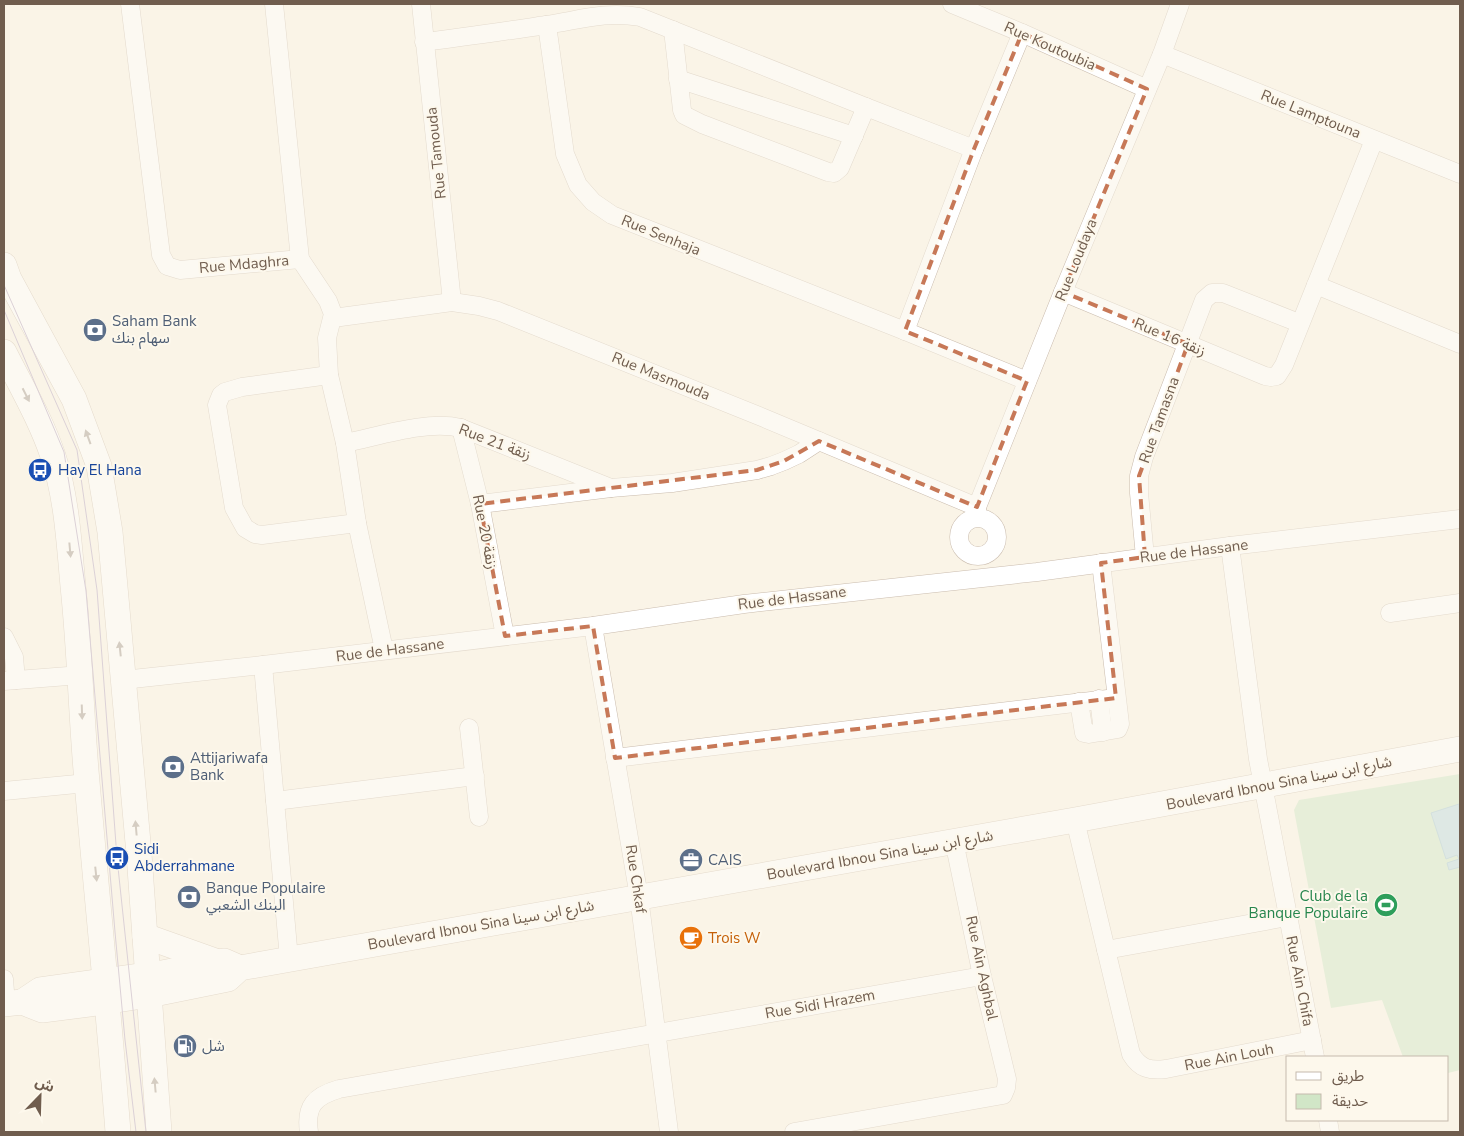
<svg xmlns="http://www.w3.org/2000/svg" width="1464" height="1136" viewBox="0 0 1464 1136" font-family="'Nunito Sans','Noto Sans Arabic',sans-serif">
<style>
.green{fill:#d1e6c7}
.water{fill:#bddae1;stroke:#a5c8d2}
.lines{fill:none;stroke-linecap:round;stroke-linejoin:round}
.minor-casing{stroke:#cabcae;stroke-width:19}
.secondary-casing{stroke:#cdbdac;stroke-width:26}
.minor{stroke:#fff;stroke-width:18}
.secondary{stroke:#fff;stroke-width:25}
.tram{stroke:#b7a6c2;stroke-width:1}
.oneway{fill:#a99e95}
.marked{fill:none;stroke:#c77857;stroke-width:4;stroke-dasharray:10 6;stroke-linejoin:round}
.labels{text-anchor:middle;stroke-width:4;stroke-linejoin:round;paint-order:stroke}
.street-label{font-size:15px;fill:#705d4e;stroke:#fdf8ec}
.service-label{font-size:15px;fill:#4e5e75;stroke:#fdf8ec;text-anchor:start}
.transit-label{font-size:15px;fill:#164399;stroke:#fdf8ec;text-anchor:start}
.leisure-label{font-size:15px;fill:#27864d;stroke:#fdf8ec;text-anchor:end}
.food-label{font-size:15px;fill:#c56008;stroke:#fdf8ec;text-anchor:start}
</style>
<rect width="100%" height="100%" fill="#faf4e7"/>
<polygon class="green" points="1460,774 1460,1070 1448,1073 1448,1057 1403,1057 1382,1000 1331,1008 1294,810 1299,800"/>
<polygon class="water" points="1459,804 1460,867 1449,870 1447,863 1459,859 1457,855 1446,859 1431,813"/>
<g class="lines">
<g class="minor-casing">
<g id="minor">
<polyline points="130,4 161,255 167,266 180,270 300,259"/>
<polyline points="274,4 300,259 328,301 333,314 327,338 329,375 345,443 357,523 384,650"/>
<polyline points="421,4 452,302"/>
<polyline points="952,4 1022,33 1147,89"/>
<polyline points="547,25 565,154 578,185 593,202 612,215 905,331 1027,381"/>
<polyline points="673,30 682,110 684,115 702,124 828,172 834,173 840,168 866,107"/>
<path d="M 424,42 C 465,37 505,31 546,25 C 580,20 605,11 640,17 L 866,107 L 974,149"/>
<polyline points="1162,54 1460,174"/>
<polyline points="678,79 854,136"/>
<polyline points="1316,285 1460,344"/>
<polyline points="1063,292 1265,376 1271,377 1277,376 1284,365 1374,140"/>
<polyline points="333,318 452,302 479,306 498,311 764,418 977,507"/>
<polyline points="905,331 974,149 1022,33"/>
<polyline points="329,375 242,387 225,392 221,395 217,405 234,508 245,528 255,534 262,535 357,523"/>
<polyline points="461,428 480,504 505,636"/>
<path d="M 345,443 C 380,436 426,420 461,428 L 611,488"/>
<polyline points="480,504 611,488 672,483 757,470 771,466 784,461 799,454 819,441"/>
<polyline points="977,517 977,507 1063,292 1162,54 1180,4"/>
<circle cx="978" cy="537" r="19"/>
<polyline points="1230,546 1258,759 1315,1057"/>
<polyline points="1145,557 1139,493 1139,476 1144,457 1204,300 1212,293 1223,293 1299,323"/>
<polyline points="1390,613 1460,603"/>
<polyline points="593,626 639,897 669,1132"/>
<polyline points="4,637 14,657 16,680"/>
<polyline points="263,665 289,959"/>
<polyline points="123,680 263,665 593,626 744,604 1037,572 1230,546 1460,519"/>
<polyline points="4,681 81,675"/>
<polyline points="1099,699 1103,732"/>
<polyline points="1079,702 1084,733 1089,734 1118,729 1120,724 1101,563"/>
<polyline points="469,728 479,817"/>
<polyline points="615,758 1116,698"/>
<polyline points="4,791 87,783"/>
<polyline points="275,801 475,776"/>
<path d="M 1075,820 L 1131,1054 C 1140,1069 1150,1071 1166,1069 L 1312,1040"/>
<polyline points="1106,950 1287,917"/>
<polyline points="4,979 6,1004"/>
<polyline points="1328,1120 1330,1132"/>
<path d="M 309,1132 C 305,1106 315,1096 339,1089 L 982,976"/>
<polyline points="794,1132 1003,1095 1006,1088 1007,1079 982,976 954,841"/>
</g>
</g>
<g class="secondary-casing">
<g id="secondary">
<polyline points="4,265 9,279 74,399 99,466 110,532 115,587 139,854 159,1132"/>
<path d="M 4,352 C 21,386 41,420 53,456 C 67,498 69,543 73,586 C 80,652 81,717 87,782 C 97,899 109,1015 118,1132"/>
<polyline points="145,936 218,962"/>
<polyline points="22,1002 40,990 162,973 224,961 240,968"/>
<polyline points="4,1004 22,1002 42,1010 89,1004 149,995 228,979 240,968 1075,820 1460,749"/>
</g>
</g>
<use href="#minor" class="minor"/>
<use href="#secondary" class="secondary"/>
<g class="tram">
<polyline points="4,285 77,450 97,590 117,858 146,1132"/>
<polyline points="4,310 64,452 86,591 115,932 125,1040 136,1132"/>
</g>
</g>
<defs><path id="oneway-solid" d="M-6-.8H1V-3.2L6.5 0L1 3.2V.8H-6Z" transform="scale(1.25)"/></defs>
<g class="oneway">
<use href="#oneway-solid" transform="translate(26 395) rotate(63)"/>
<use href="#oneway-solid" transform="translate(88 437) rotate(-110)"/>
<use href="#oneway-solid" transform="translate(70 550) rotate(85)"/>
<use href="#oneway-solid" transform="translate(120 649) rotate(-96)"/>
<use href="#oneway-solid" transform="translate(82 712) rotate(88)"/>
<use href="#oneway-solid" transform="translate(136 828) rotate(-95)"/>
<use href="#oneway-solid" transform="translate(96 874) rotate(84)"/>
<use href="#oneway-solid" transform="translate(155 1085) rotate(-95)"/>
</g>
<path d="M0 0H1464V1136H0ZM 1022,33 L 1147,89 L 1063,292 L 1188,344 L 1139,476 L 1145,557 L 1101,563 L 1116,698 L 615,758 L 593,626 L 505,636 L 480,504 L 757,470 L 784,461 L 819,441 L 977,507 L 1027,381 L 905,331 L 974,149 Z" fill="#faf4e7" fill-opacity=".55" fill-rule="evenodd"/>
<path class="marked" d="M 1022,33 L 1147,89 L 1063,292 L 1188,344 L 1139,476 L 1145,557 L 1101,563 L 1116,698 L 615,758 L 593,626 L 505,636 L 480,504 L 757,470 L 784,461 L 819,441 L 977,507 L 1027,381 L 905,331 L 974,149 Z"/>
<defs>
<g id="bank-disc" transform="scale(1.25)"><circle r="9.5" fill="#5c6f8a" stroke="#fdf8ec"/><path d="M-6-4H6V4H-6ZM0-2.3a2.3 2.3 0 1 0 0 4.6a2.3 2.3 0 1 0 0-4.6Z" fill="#fff"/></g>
<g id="bus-disc" transform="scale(1.25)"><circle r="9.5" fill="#1a4fb4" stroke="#fdf8ec"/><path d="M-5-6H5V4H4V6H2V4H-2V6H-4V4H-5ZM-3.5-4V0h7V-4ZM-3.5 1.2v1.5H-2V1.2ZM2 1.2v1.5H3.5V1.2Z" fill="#fff"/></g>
<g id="office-disc" transform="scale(1.25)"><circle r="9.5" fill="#5c6f8a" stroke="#fdf8ec"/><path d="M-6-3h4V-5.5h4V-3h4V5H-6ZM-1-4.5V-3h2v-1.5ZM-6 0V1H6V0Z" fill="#fff"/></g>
<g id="stadium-disc" transform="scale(1.25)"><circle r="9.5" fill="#2e9e5b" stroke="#fdf8ec"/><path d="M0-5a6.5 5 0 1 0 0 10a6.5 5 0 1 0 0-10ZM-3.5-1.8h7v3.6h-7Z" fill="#fff"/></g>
<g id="cafe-disc" transform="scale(1.25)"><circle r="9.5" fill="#e8710a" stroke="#fdf8ec"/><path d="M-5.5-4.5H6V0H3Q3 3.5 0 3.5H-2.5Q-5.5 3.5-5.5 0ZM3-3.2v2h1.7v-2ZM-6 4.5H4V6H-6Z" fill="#fff"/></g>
<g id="fuel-disc" transform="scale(1.25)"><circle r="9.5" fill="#5c6f8a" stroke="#fdf8ec"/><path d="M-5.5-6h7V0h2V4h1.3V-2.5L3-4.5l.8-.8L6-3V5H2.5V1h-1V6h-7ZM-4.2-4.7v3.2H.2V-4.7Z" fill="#fff"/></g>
</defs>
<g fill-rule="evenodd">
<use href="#bank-disc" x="95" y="330"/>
<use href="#bus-disc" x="40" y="470"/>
<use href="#bank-disc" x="173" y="767"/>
<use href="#bus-disc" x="117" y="858"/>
<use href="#office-disc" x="691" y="860"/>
<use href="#bank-disc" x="189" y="897"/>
<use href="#stadium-disc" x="1386" y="905"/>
<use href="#cafe-disc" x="691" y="938"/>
<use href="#fuel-disc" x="185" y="1046"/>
</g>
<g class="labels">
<g class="street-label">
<text transform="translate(1050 46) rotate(24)" y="5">Rue Koutoubia</text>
<text transform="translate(1311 114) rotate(22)" y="5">Rue Lamptouna</text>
<text transform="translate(436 153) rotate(-96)" y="5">Rue Tamouda</text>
<text transform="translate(661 235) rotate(22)" y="5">Rue Senhaja</text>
<text transform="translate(1076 260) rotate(-68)" y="5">Rue Loudaya</text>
<text transform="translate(244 264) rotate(-5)" y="5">Rue Mdaghra</text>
<text transform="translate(1170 337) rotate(23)" y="5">Rue 16 زنقة</text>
<text transform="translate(661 376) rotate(22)" y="5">Rue Masmouda</text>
<text transform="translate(1159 420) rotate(-70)" y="5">Rue Tamasna</text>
<text transform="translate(495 442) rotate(21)" y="5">Rue 21 زنقة</text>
<text transform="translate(485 532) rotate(79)" y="5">Rue 20 زنقة</text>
<text transform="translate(1194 551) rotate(-7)" y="5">Rue de Hassane</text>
<text transform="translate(792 598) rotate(-7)" y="5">Rue de Hassane</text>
<text transform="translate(390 650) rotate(-7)" y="5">Rue de Hassane</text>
<text transform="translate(1279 783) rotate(-11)" y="5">Boulevard Ibnou Sina شارع ابن سينا</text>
<text transform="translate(880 855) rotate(-10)" y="5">Boulevard Ibnou Sina شارع ابن سينا</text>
<text transform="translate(636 879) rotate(81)" y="5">Rue Chkaf</text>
<text transform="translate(481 925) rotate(-10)" y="5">Boulevard Ibnou Sina شارع ابن سينا</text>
<text transform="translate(982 968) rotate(78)" y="5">Rue Ain Aghbal</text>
<text transform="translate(1300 981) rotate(79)" y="5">Rue Ain Chifa</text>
<text transform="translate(820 1004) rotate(-10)" y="5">Rue Sidi Hrazem</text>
<text transform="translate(1229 1057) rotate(-11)" y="5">Rue Ain Louh</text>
</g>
<g class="service-label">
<text x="112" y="326">Saham Bank<tspan x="112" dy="17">سهام بنك</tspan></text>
<text x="190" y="763">Attijariwafa<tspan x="190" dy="17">Bank</tspan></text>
<text x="708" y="865">CAIS</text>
<text x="206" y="893">Banque Populaire<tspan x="206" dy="17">البنك الشعبي</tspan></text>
<text x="202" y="1051">شل</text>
</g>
<g class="transit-label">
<text x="58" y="475">Hay El Hana</text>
<text x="134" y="854">Sidi<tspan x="134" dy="17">Abderrahmane</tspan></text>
</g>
<g class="leisure-label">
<text x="1368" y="901">Club de la<tspan x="1368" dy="17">Banque Populaire</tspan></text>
</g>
<g class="food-label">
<text x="708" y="943">Trois W</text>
</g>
</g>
<rect width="1464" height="1136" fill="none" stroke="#705d4e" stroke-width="10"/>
<rect x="1286" y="1056" width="162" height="65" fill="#fdf8ec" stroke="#c5baad"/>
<rect x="1296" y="1072" width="25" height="8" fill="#ffffff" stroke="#c5baad"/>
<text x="1332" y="1081" font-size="15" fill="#705d4e">طريق</text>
<rect x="1296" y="1094" width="25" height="15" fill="#d1e6c7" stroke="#c5baad"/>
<text x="1332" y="1106" font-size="15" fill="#705d4e">حديقة</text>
<g transform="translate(40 1096) rotate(23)" stroke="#fdf8ec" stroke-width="4" paint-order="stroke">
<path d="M0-4L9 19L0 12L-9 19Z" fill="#705d4e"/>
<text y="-8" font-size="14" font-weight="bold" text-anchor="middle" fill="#705d4e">ش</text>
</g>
</svg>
